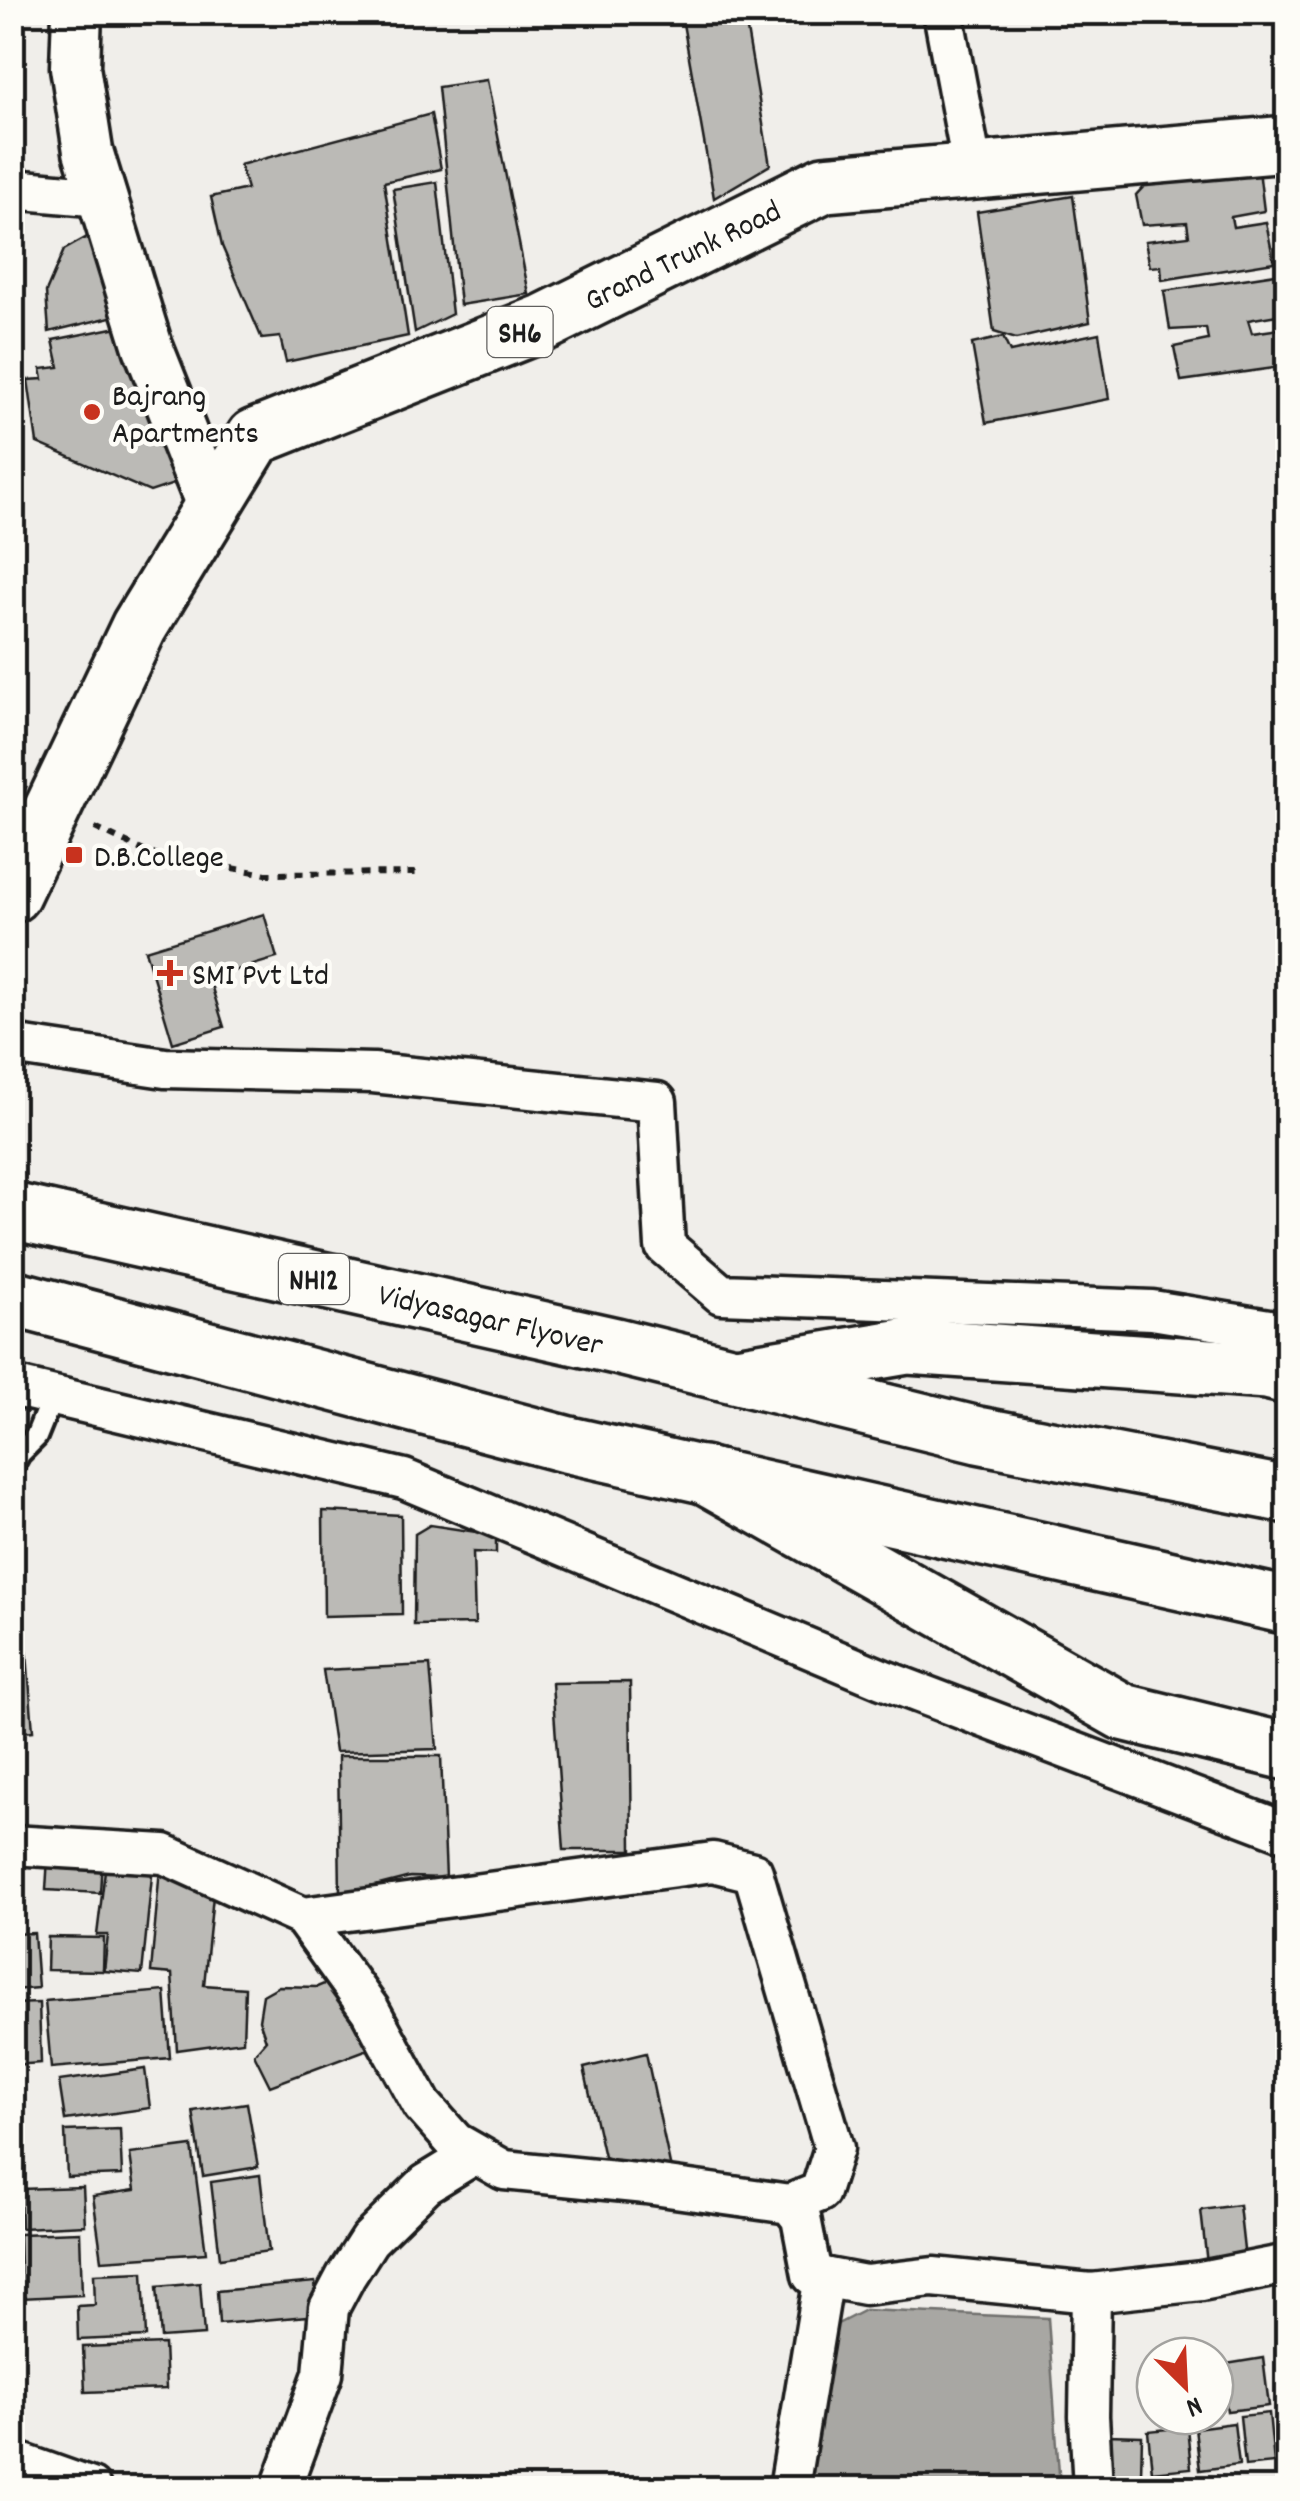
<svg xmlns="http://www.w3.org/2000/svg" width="1300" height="2501" viewBox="0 0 1300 2501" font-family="Dekko,sans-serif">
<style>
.water{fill:#a8a7a3;stroke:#706f6d;stroke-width:2.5}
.building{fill:#bbbab6;stroke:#1c1c1c;stroke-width:2.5}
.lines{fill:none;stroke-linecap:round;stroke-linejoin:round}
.service-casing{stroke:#1c1c1c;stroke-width:28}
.minor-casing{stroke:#1c1c1c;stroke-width:45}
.tertiary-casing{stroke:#1c1c1c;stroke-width:55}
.primary-casing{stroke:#1c1c1c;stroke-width:62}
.trunk-casing{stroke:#1c1c1c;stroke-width:62}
.motorway-casing{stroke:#1c1c1c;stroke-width:62}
.path{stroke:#1c1c1c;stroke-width:6;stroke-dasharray:8 8;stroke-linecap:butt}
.service{stroke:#fdfcf7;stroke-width:20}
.minor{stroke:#fdfcf7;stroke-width:38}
.tertiary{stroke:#fdfcf7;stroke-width:48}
.primary{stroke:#fdfcf7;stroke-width:55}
.trunk{stroke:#fdfcf7;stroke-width:55}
.motorway{stroke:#fdfcf7;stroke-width:55}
.poi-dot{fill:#c8321e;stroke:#fdfcf7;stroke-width:4}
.labels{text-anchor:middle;stroke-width:9;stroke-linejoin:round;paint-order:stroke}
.shield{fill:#fdfcf7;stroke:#605f5e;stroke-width:2.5}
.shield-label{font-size:30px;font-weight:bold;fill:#1c1c1c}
.street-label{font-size:32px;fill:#1c1c1c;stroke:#fdfcf7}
.poi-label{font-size:32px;fill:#1c1c1c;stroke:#fdfcf7;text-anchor:start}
</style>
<rect width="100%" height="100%" fill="#f0eeea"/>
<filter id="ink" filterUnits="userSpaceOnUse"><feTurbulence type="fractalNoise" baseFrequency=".01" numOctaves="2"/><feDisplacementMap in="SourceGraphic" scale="20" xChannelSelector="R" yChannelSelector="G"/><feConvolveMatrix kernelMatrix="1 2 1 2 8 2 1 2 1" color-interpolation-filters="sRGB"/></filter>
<g filter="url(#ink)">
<polygon class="water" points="865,2310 1048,2318 1060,2488 800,2488 828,2329"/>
<g class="building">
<polygon points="681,12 744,12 770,165 714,198"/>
<polygon points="487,80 529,294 460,305 438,87"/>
<polygon points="431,114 441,169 384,182 408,336 286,362 280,337 262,339 222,246 211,197 247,189 240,165"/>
<polygon points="1259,170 1264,211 1231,217 1233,227 1266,222 1274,262 1162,280 1161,266 1150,267 1145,241 1189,236 1187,222 1142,225 1136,195 1149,181"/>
<polygon points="437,182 452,314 415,332 393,189"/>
<polygon points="1073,196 1090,322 1016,339 994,332 977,212"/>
<polygon points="96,232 123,314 49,332 46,292 64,250"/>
<polygon points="1276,274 1283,314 1248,320 1252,333 1286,328 1288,366 1181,381 1174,347 1208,340 1206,328 1170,330 1164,291"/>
<polygon points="123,326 174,484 150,492 37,443 28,380 43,379 41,369 59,367 53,340"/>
<polygon points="1099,333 1109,399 986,423 972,344 1003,337 1010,352"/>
<polygon points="12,786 26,787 12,811"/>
<polygon points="264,914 277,958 209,978 224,1027 173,1043 145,950"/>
<polygon points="323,1511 401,1515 402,1614 324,1616"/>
<polygon points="430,1525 496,1535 496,1553 473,1552 475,1624 414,1625 415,1534"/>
<polygon points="23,1601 33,1731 12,1733 12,1602"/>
<polygon points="430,1665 437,1749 335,1752 323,1670"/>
<polygon points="630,1682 632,1850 564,1850 552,1683"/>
<polygon points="338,1756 441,1756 446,1878 410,1877 340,1895"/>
<polygon points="48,1857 102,1860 100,1893 46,1890"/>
<polygon points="106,1862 153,1866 142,1974 104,1971 108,1935 97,1935"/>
<polygon points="160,1868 214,1886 204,1985 245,1988 243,2041 177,2050 172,1974 151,1972"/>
<polygon points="34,1933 38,1988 12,1990 12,1934"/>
<polygon points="48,1937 104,1938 103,1971 47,1970"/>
<polygon points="341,1977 371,2048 270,2086 254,2054 266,2040 259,2020 263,1995 279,1986 317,1987"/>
<polygon points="165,1991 170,2058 51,2068 45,2001"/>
<polygon points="39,2003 41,2063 12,2065 12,2004"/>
<polygon points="646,2053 673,2179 604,2157 584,2068"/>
<polygon points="145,2069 150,2108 65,2120 59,2081"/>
<polygon points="247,2103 258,2167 203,2176 193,2111"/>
<polygon points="120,2129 122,2175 67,2177 65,2131"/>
<polygon points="192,2146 206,2253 102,2260 93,2196 135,2190 130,2154"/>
<polygon points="260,2175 269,2251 220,2258 211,2182"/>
<polygon points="83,2187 85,2225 21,2228 20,2189"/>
<polygon points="1239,2205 1246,2268 1208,2273 1201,2210"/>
<polygon points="80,2232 82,2295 21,2298 19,2234"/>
<polygon points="143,2272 146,2337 78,2340 77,2306 95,2305 94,2274"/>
<polygon points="315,2282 318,2315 219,2324 217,2291"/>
<polygon points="200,2283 204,2335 161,2338 157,2287"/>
<polygon points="164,2344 166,2389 85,2392 83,2347"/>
<polygon points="1263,2358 1269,2406 1227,2411 1220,2365"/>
<polygon points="1269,2413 1274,2463 1245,2466 1240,2416"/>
<polygon points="1234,2423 1239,2465 1200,2470 1195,2428"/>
<polygon points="1187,2427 1191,2468 1152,2472 1148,2431"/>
<polygon points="1106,2435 1142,2436 1141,2475 1105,2474"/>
<polygon points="326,2478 362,2483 361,2488 325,2488"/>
<polygon points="1140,2480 1140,2488 1105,2488 1105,2482"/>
<polygon points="1231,2483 1231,2488 1182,2488"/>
</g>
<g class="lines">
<g class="service-casing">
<polyline id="service" points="12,1467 19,1454 36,1437 53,1395"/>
</g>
<g class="minor-casing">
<g id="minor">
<polyline points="943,12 973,171"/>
<polyline points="12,189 102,197"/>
<polyline points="12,1045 165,1068 373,1073 657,1102 665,1246 721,1294 1152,1310 1288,1332"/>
<polyline points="12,1386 404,1479 882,1679 1288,1833"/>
<polyline points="12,1845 164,1854 303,1917 370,2010 422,2105 455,2142 504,2170 646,2184 790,2204 801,2218 812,2275 865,2285 933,2277 1091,2293 1201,2281 1288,2264"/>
<polyline points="303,1917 713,1862 753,1872 834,2148 820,2192 790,2204"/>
<polyline points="1091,2293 1089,2416 1093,2488"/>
<polyline points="12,2460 91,2488"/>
<polyline points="281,2488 323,2374 329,2308 346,2276 369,2240 426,2184 475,2154"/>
<polyline points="789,2488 824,2277"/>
</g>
</g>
<g class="tertiary-casing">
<polyline id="tertiary" points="77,12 75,67 88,151 148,347 212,508"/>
</g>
<g class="primary-casing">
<polyline id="primary" points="12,894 139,627 255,437 545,322 824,184 1288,144"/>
</g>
<g class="trunk-casing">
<g id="trunk">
<polyline points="12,1211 616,1346 978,1435 1288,1495"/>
<polyline points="12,1298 565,1444 1288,1606"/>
</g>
</g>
<g class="motorway-casing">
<g id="motorway">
<polyline points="736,1375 908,1346 1267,1371 1288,1376"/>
<polyline points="703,1474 1123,1712 1288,1752"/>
</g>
</g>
<polyline class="path" points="95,828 148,853 266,874 419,873"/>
<use href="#service" class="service"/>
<use href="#minor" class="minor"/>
<use href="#tertiary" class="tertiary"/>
<use href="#primary" class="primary"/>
<use href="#trunk" class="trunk"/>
<use href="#motorway" class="motorway"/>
</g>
</g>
<g class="poi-dot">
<circle cx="92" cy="412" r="10"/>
<rect x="64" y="845" width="20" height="20" rx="5"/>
<path d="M165 958h10v10h10v10h-10v10h-10v-10h-10v-10h10z"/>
</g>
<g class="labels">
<g class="shield">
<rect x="487.5" y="307" width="65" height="50" rx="8"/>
<rect x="279" y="1254" width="70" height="50" rx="8"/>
</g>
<g class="shield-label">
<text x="520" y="342">SH6</text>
<text x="314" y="1289">NH12</text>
</g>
<g class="street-label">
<text transform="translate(682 254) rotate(-26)" y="11">Grand Trunk Road</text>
<text transform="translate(491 1318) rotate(13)" y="11">Vidyasagar Flyover</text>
</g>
<g class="poi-label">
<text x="112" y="405">Bajrang<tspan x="112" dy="37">Apartments</tspan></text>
<text x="94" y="866">D.B.College</text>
<text x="192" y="984">SMI Pvt Ltd</text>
</g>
</g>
<rect width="1300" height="2501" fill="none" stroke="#fdfcf7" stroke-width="50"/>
<rect x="25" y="25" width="1250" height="2451" fill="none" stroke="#1c1c1c" stroke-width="4" filter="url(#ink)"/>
<g transform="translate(1185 2386) rotate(156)"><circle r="48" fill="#fdfcf7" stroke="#a3a29f" stroke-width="2.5"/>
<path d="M0-8L18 38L0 25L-18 38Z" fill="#c8321e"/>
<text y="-15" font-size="28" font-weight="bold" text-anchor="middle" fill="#1c1c1c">N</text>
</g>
</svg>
